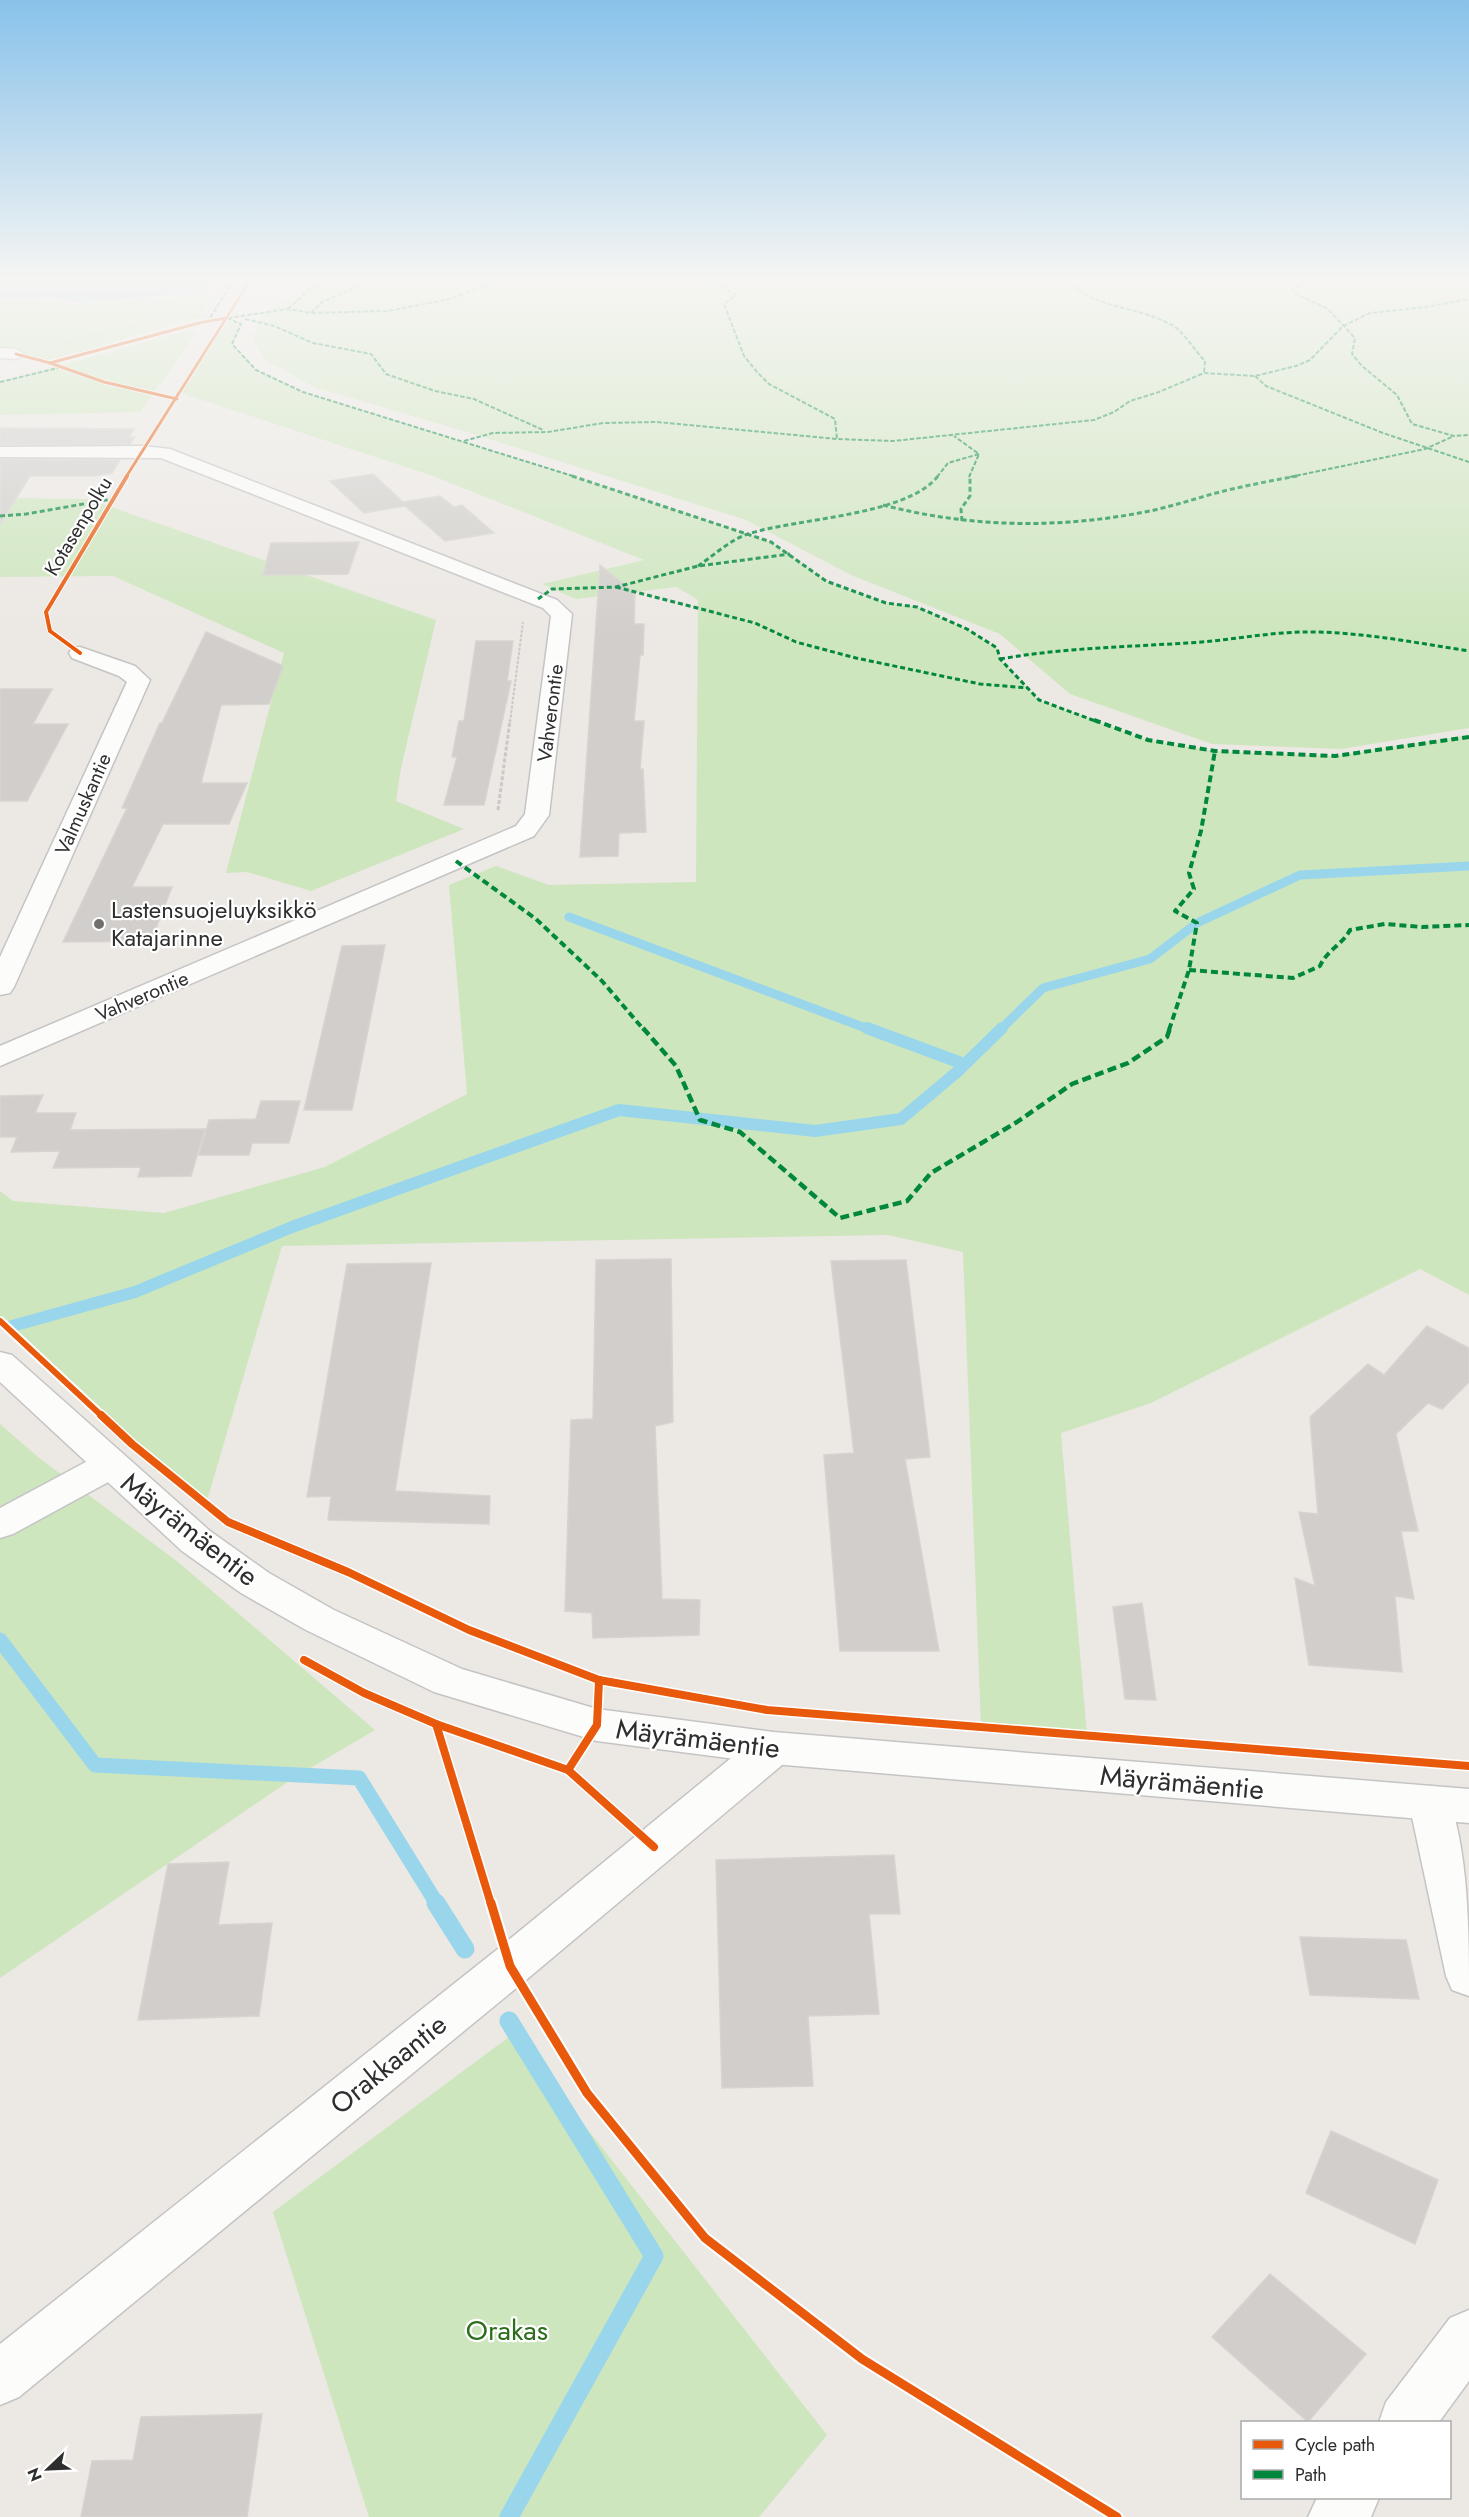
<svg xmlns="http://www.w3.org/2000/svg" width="1469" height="2517" viewBox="0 0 1469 2517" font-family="Jost,sans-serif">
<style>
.green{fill:#cee6be}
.water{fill:#99d6ec}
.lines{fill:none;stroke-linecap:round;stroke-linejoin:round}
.stream-far3{stroke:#99d6ec;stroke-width:9}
.stream-far2{stroke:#99d6ec;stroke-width:12}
.stream-far1{stroke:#99d6ec;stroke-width:15}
.stream{stroke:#99d6ec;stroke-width:19}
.building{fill:#d1cecb;stroke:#d7d4d0;stroke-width:1.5}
.minor-casing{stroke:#c5c4c5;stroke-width:3}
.tertiary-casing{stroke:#c5c4c5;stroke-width:3}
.path-far2{stroke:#c9c9c8;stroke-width:1.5;stroke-dasharray:2 1.5;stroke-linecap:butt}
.path-far1{stroke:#c9c9c8;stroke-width:2;stroke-dasharray:3 1.5;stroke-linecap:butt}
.path{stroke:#c9c9c8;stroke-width:3;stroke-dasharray:4 2;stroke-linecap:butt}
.minor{fill:#fcfcfb;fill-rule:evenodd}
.tertiary{fill:#fcfcfb;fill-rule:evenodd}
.quiet-far3{stroke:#00873e;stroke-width:2;stroke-dasharray:4.5 2;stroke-linecap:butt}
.quiet-far2{stroke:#00873e;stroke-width:3;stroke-dasharray:5 3;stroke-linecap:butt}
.quiet-far1{stroke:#00873e;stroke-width:4;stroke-dasharray:7 4;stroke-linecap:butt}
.quiet{stroke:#00873e;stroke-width:4.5;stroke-dasharray:9 4.5;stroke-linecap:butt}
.cycleway-far4-casing{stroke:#fff;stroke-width:4.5}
.cycleway-far3-casing{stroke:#fff;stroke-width:6}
.cycleway-far2-casing{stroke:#fff;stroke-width:10}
.cycleway-far1-casing{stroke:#fff;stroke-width:11}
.cycleway-casing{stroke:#fff;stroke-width:13}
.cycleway-far4{stroke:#e8590c;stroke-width:3}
.cycleway-far3{stroke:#e8590c;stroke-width:4}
.cycleway-far2{stroke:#e8590c;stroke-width:6}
.cycleway-far1{stroke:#e8590c;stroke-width:8}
.cycleway{stroke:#e8590c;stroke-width:9}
.poi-dot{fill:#706f6e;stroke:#fff;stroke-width:2}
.labels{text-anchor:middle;stroke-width:4.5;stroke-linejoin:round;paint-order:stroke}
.far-street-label{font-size:20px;fill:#2e2e2e;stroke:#fff}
.poi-label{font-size:24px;fill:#2e2e2e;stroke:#fff;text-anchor:start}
.near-street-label{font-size:28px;fill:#2e2e2e;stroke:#fff}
.near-park-label{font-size:28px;fill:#2c6e1b;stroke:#fff}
</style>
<rect width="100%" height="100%" fill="#ece8e4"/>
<g class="green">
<polygon points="318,282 1469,282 1469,728 1341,749 1212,744 1070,694 1000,634 851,575 746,520 467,432 314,387 264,359 252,338 266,310"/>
<polygon points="211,295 199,318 49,360 0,349 0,301 26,300 79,304"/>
<polygon points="227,318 241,324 232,344 256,370 303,392 605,486 771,542 790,554 826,581 886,603 917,607 967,629 997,648 1000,659 1039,700 1148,740 1215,751 1335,756 1469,735 1469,1295 1420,1269 1151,1403 1061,1433 1087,1735 981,1727 963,1252 888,1235 282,1246 206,1504 0,1321 0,1191 13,1201 164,1213 325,1167 467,1094 449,885 496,866 549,885 696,882 698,600 677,587 576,599 542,584 644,560 433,476 181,393"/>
<polygon points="193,329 196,334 140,412 0,415 0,382"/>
<polygon points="0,498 88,499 436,620 401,768 396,801 464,829 311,891 247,872 226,873 284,653 113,576 0,577"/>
<polygon points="0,1424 38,1457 178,1562 375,1730 292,1779 0,1978"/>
<polygon points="513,2034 827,2435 759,2517 369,2517 273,2212"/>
</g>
<polygon class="water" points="0,282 213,282 205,292 80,303 54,298 0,298"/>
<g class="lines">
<g class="stream-far3">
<polyline points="569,917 871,1030"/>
<polyline points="1000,1030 1043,988 1150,959 1197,923 1300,875 1469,866"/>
</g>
<g class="stream-far2">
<polyline points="867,1028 964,1064"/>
<polyline points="12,1326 135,1292 292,1227 619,1110 815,1131 901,1119 957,1072 1002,1028"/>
</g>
<polyline class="stream-far1" points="0,1640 95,1765 359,1778 437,1904"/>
<g class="stream">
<polyline points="436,1903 465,1949"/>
<polyline points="509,2021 654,2256 509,2517"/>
</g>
</g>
<g class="building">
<polygon points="0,428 134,429 129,438 135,437 130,444 0,445"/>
<polygon points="0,459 120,460 112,473 95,476 30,476 0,524"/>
<polygon points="373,474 403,502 440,496 454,507 462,505 494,533 445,541 405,506 364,513 330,481"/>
<polygon points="359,542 348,574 263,575 271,543"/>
<polygon points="600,565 635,593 634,624 644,624 643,655 640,655 634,721 644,721 640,769 643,769 646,832 619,833 618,856 580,857"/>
<polygon points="206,632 283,666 269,704 221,705 201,783 247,783 229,824 163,824 132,887 172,887 151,941 63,942 127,808 122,808 160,723 162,723"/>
<polygon points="476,641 513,641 507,681 511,681 484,805 444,805 457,757 452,757 459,721 464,721"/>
<polygon points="0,689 52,689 33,724 68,724 27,801 0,801"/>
<polygon points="385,945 352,1110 304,1110 342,946"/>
<polygon points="43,1095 35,1113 76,1113 70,1130 205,1129 191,1176 138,1177 141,1167 53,1168 60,1151 11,1152 17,1137 0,1137 0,1096"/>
<polygon points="261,1101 300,1101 289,1143 252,1143 249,1155 199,1155 209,1120 256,1119"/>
<polygon points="671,1259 673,1422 655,1426 662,1599 700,1600 699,1635 593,1638 592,1613 565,1611 571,1420 593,1419 596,1260"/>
<polygon points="906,1260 930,1457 905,1459 939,1651 840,1651 824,1455 854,1453 831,1261"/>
<polygon points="431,1263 395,1491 490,1496 489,1524 328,1520 331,1496 307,1497 347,1264"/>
<polygon points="1427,1326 1469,1348 1469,1382 1442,1409 1428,1403 1396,1434 1418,1531 1401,1531 1414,1599 1395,1596 1402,1672 1309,1665 1295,1578 1315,1586 1299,1512 1318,1514 1310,1417 1368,1364 1384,1375"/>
<polygon points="1142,1603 1156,1700 1125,1699 1113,1607"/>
<polygon points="894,1855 900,1914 869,1914 879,2014 808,2016 813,2086 722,2088 716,1860"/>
<polygon points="229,1862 218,1925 272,1923 259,2016 138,2020 168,1864"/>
<polygon points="1300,1937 1406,1940 1419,1999 1310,1995"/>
<polygon points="1331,2131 1438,2180 1415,2244 1306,2193"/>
<polygon points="1270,2274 1366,2354 1308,2422 1212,2337"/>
<polygon points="262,2414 247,2517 81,2517 92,2461 133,2460 141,2417"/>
</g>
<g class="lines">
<g class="minor-casing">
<g id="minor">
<polygon points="0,348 16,349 24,354 16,359 0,358"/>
<polygon points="143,446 170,449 557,600 572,614 549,815 534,836 0,1066 0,1046 516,826 525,814 551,616 543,608 161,458 0,457 0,447"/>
<polygon points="80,647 135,666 150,680 14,987 10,993 0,995 0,957 127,682 119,676 72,658 69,653 72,648"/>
<polygon points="110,1453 123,1456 128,1465 123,1474 13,1534 0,1538 0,1508 97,1456"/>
<polygon points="773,1732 788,1736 794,1748 788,1760 526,1980 19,2397 0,2405 0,2344 494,1952 758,1736"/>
<path d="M 1431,1786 L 1446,1791 C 1469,1848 1469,1933 1469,1996 L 1452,1990 L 1446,1976 L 1409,1803 L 1416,1791 Z"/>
<polygon points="1469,2310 1469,2381 1439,2422 1379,2422 1386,2402 1450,2318"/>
<polygon points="1317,2498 1379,2498 1371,2517 1308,2517"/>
</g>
</g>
<g class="tertiary-casing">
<polygon id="tertiary" points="0,1352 12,1355 210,1531 269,1573 334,1610 462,1669 597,1709 773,1732 1469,1789 1469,1823 773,1764 597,1741 434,1692 306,1630 241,1593 182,1551 0,1382"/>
</g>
<polyline class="path-far2" points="43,348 176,316 211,316"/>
<polyline class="path-far1" points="510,722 523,622"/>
<polyline class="path" points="498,810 510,720"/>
<use href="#minor" class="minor"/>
<use href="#tertiary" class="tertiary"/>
<g class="quiet-far3">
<polyline points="719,282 718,284 736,295 724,304 744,356 757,372 769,384 835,419 837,439"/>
<path d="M 1068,282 C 1097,309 1136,306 1170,324 C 1184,331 1194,350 1205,361 L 1204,373"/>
<polyline points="1306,282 1292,289 1296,294 1328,309 1355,338 1352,354 1362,366 1397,395 1412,424 1454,436 1469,435"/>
<polyline points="288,309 309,290 327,282"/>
<polyline points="311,313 322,302 367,282"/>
<polyline points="227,318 241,324 232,344 256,370 303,392 576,477"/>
<polyline points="228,318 288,309 311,313 388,311 450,299 494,282"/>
<polyline points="245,319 274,326 313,343 371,354 386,374 435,391 474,399 543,430"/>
<polyline points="207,323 232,282"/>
<polyline points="1255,376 1266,386 1383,433 1469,462"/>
<polyline points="0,382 58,368"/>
<polyline points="464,441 493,433 548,432 603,423 657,422 837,439 893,441 1094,420 1114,412 1130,401 1159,392 1204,373 1255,376 1296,366 1310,360 1343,326 1370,313 1426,307 1469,299"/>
<polyline points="937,477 948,463 979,454 954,436"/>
<polyline points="969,477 979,454"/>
<polyline points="1290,477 1425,449 1454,436"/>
</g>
<g class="quiet-far2">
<polyline points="572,476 771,542 826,581 886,603 917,607 967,629 997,648 1000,659 1039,700 1098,722"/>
<path d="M 883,505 C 972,528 1060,529 1150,511 C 1173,506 1194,499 1216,493 C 1243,486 1270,481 1297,476"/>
<polyline points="0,516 26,514 112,499"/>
<polyline points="962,521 961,509 970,496 970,476"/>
<path d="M 698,566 C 713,556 731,539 748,534 C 797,518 907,516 938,476"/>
<polyline points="616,587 755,623 796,642 856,658 980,684 1028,688"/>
<polyline points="538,599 552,589 616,587 698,566 790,554"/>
<path d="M 1000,659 C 1062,648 1124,647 1187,643 C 1230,641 1271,631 1315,632 C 1367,633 1418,643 1469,651"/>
</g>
<g class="quiet-far1">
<polyline points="1094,720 1148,740 1215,751 1335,756 1469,737"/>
<polyline points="456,861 536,919 602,981 644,1030"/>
<path d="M 1189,970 L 1293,978 L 1320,966 C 1327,950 1342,945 1350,930 L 1385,924 L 1422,927 L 1469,925"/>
<polyline points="1169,1030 1189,970 1197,923 1175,911 1194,889 1189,873 1201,831 1215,751"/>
</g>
<polyline class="quiet" points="643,1028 676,1066 700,1120 740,1132 840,1218 907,1201 931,1173 1017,1122 1072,1084 1128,1063 1167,1037 1170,1028"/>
<g class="cycleway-far4-casing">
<g id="cycleway-far4">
<polyline points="16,354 50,363 203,322 227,318"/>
<polyline points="50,363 104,382 177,399"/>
<polyline points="126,477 249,282"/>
</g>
</g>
<g class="cycleway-far3-casing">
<polyline id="cycleway-far3" points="80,653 50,631 46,612 127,476"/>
</g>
<g class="cycleway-far2-casing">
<polyline id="cycleway-far2" points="0,1321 103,1417"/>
</g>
<g class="cycleway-far1-casing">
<g id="cycleway-far1">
<polyline points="101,1415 132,1444 228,1522 348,1572 469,1630 599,1680 767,1710 1469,1766"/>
<polyline points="304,1660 364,1693 436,1724 568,1770 597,1725 599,1680"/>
<polyline points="436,1724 491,1904"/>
<polyline points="568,1770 654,1847"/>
</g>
</g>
<g class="cycleway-casing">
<polyline id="cycleway" points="491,1903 510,1966 587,2093 705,2238 862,2359 1117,2517"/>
</g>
<use href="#cycleway-far4" class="cycleway-far4"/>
<use href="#cycleway-far3" class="cycleway-far3"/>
<use href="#cycleway-far2" class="cycleway-far2"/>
<use href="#cycleway-far1" class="cycleway-far1"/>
<use href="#cycleway" class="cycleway"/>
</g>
<linearGradient id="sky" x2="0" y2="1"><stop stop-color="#88c2ea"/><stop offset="0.44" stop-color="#f6f5f3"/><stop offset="1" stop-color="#f6f5f3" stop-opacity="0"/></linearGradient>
<rect width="1469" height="634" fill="url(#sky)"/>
<circle class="poi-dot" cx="99" cy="924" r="6"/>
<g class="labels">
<g class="far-street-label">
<text transform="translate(78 526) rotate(-59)" y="7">Kotasenpolku</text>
<text transform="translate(550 713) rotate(-83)" y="7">Vahverontie</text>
<text transform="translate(83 804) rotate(-66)" y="7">Valmuskantie</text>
<text transform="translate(142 996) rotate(-23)" y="7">Vahverontie</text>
</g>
<g class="poi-label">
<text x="111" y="918">Lastensuojeluyksikkö<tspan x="111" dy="28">Katajarinne</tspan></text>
</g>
<g class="near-street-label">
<text transform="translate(190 1529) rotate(38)" y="10">Mäyrämäentie</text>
<text transform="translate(698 1738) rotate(7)" y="10">Mäyrämäentie</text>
<text transform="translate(1182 1782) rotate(5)" y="10">Mäyrämäentie</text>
<text transform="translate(388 2064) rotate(-39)" y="10">Orakkaantie</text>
</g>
<g class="near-park-label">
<text x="507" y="2340">Orakas</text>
</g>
</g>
<rect x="1241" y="2421" width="210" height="78" fill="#ffffff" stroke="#ababab" stroke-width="1.5"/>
<rect x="1253" y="2440" width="30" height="9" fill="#e8590c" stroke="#ababab" stroke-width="1.5"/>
<text x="1295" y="2451" font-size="18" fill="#2e2e2e">Cycle path</text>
<rect x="1253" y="2470" width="30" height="9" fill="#00873e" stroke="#ababab" stroke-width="1.5"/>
<text x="1295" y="2481" font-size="18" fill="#2e2e2e">Path</text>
<g transform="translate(48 2469) rotate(247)" stroke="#ffffff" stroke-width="4.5" paint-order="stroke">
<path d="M0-4.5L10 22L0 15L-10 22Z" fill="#2e2e2e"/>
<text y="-9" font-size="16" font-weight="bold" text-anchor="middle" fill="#2e2e2e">N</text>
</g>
</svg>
